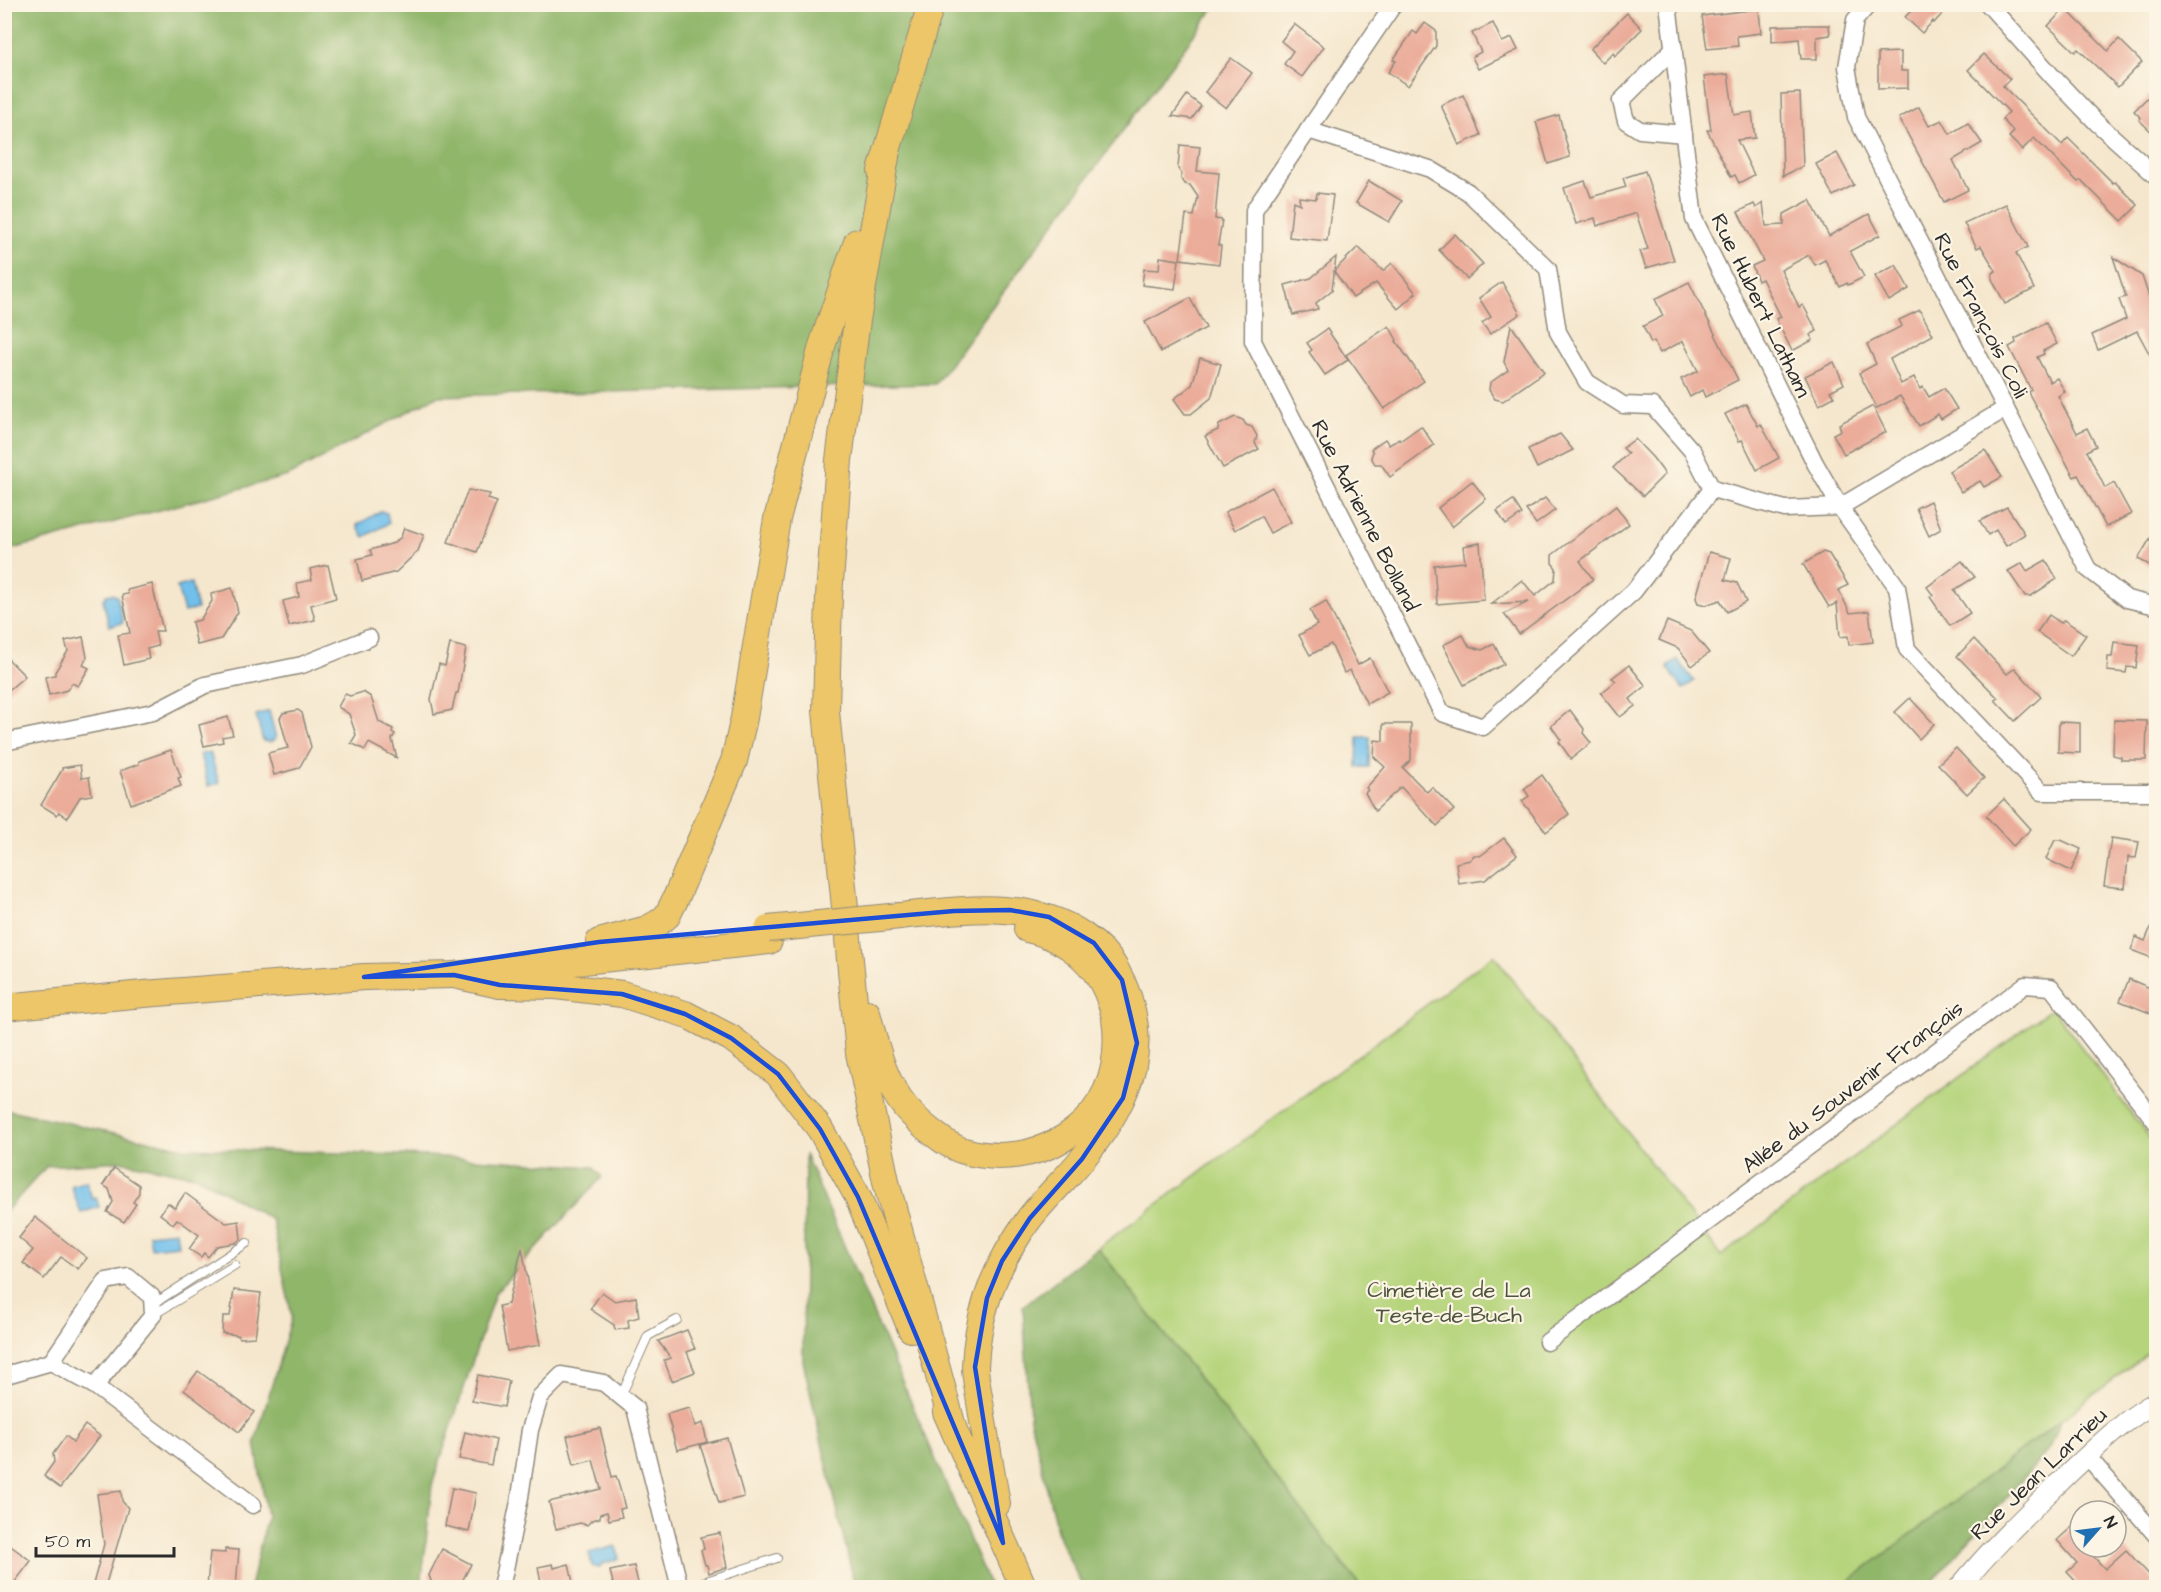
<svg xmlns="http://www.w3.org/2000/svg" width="2161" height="1592" viewBox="0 0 2161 1592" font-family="'Architects Daughter',sans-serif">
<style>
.green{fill:#b5d47b;stroke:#708053;stroke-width:1.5}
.forest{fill:#90b66b;stroke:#5e704b;stroke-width:1.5}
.water{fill:#71c0ec;stroke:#4e768c;stroke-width:1.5}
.building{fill:#ebac9a}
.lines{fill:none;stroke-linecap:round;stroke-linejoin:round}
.service-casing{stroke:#90897c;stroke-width:10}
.minor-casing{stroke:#90897c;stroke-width:19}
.tertiary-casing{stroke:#90897c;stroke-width:22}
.primary-casing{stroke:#90897c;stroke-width:28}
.service{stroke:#fff;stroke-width:8}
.minor{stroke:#fff;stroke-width:16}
.tertiary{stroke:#fff;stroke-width:20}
.primary{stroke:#ecc669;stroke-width:26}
.primary-bridge-casing{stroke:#90897c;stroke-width:28;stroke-linecap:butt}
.primary-bridge{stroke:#ecc669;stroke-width:26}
.marked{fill:none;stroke:#1d4ed8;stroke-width:4.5;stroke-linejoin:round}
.labels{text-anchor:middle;stroke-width:4.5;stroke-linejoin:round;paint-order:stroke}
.street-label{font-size:22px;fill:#2b2b2b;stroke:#fcf5e5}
.park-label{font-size:22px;fill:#4e553f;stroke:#fcf5e5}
</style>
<rect width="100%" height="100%" fill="#fcf5e5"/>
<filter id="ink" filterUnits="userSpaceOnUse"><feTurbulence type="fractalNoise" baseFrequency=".0167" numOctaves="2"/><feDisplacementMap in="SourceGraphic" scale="12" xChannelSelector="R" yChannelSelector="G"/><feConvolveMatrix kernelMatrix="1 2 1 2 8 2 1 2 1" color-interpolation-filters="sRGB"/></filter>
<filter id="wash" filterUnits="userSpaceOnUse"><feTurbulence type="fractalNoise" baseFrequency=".008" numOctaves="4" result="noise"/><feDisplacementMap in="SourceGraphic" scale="24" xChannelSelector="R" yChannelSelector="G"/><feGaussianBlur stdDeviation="1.35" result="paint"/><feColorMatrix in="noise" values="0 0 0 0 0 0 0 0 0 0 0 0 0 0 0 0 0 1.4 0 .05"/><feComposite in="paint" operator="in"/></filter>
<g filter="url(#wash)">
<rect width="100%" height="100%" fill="#f5e7cd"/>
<polygon class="green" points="1494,955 1721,1256 2052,1008 2156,1146 2156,1347 1842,1587 1361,1587 1098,1248"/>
<g class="forest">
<polygon points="5,5 1216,5 935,384 437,396 288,476 5,551"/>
<polygon points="4,1109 184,1148 428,1156 593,1167 602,1177 495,1293 432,1485 421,1587 250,1587 267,1517 255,1442 292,1317 272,1220 199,1177 120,1161 47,1166 5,1212"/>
<polygon points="805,1154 990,1587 855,1587 803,1361"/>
<polygon points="1098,1248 1361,1587 1083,1587 1059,1538 1030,1419 1023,1306"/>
<polygon points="2061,1420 2050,1448 1928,1587 1842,1587"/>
</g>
<g class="water">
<polygon points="381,511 387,513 389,523 364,537 357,525"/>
<polygon points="191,583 197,609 184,612 177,587"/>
<polygon points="112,594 117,596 123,623 109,626 103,599 106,598 106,595"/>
<polygon points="1677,659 1694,681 1683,689 1668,669 1668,666"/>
<polygon points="269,711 276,738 270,742 263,741 256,715"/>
<polygon points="1358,737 1370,737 1369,767 1357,767"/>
<polygon points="210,752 219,783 208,786 200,754"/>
<polygon points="86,1181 92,1198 96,1197 99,1207 81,1213 71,1186"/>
<polygon points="176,1231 178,1245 151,1248 149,1234"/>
<polygon points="616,1546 619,1559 602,1564 599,1568 592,1566 589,1553"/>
</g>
<g id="blocks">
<g class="building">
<polygon points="1918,4 1951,4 1934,23 1933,21 1922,33 1905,17"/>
<polygon points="2065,8 2108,51 2119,39 2142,62 2118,87 2078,49 2075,52 2048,26"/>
<polygon points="1759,9 1761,33 1737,36 1738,46 1707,49 1702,16"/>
<polygon points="1627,13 1642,29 1615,56 1613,53 1603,63 1590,49"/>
<polygon points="1425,23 1436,31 1436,46 1408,86 1388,72 1396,61 1393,60 1413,31 1417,34"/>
<polygon points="1493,23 1502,42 1512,38 1518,50 1478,69 1472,57 1481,52 1472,33"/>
<polygon points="1294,24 1324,47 1302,77 1284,64 1293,51 1281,41"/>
<polygon points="1802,25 1829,25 1830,35 1817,37 1817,59 1801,59 1799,39 1772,42 1772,26"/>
<polygon points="1901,52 1901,71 1908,71 1908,88 1878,89 1878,53"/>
<polygon points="1984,54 2010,79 2003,86 2062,145 2068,138 2113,183 2115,182 2138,205 2122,221 2081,180 2078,182 2034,138 2022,150 2009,137 2014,132 2002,119 2009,112 1968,70"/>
<polygon points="1231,58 1252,73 1226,108 1205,92"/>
<polygon points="1728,74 1734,115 1752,112 1755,138 1737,140 1754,175 1739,183 1735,175 1731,177 1707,130 1711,130 1704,77"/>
<polygon points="2157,88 2157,137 2139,120 2141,118 2134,111"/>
<polygon points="1800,93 1803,166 1783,176 1781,94"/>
<polygon points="1187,95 1201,106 1192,119 1172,116"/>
<polygon points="1463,95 1481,135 1459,145 1441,105"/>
<polygon points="1919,107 1929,126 1942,120 1950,134 1968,123 1982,143 1953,160 1968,190 1944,202 1899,118"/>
<polygon points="1559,115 1570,157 1548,164 1536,122"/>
<polygon points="1180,145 1200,147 1197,171 1219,173 1215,219 1222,220 1218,245 1221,246 1219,264 1180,259 1186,215 1194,216 1198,197 1190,185 1184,184 1181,179 1181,173 1178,169"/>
<polygon points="1837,153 1854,185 1833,196 1816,164"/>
<polygon points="1645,171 1674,260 1646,268 1640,251 1648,249 1636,213 1597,226 1595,218 1576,224 1564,188 1585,181 1591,197 1626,187 1623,178"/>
<polygon points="1369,181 1402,201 1389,222 1356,203"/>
<polygon points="1317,193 1333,195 1327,241 1289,237 1293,201 1300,204 1299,197 1316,199"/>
<polygon points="1810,200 1829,236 1869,214 1880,235 1850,251 1864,277 1848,285 1847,283 1840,287 1825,260 1815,265 1809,255 1781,270 1799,307 1803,305 1817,331 1810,335 1813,340 1792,351 1776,319 1781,317 1762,279 1758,281 1752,266 1763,261 1738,212 1754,204 1756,208 1763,203 1766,226 1784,225 1784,214"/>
<polygon points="2006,204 2028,247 2016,253 2034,289 2005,304 1992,279 1992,273 1996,271 1981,246 1977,248 1964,223"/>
<polygon points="1455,234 1483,264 1467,279 1439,250"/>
<polygon points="1358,247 1383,271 1392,263 1416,293 1398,309 1376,283 1353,298 1334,271"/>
<polygon points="1160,257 1179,260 1175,289 1142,285 1144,269 1159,270"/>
<polygon points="1336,257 1332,290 1316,303 1318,309 1293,315 1285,285 1311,278"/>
<polygon points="2113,257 2142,276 2157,321 2157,368 2137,331 2098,350 2092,335 2126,319 2119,299 2126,297"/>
<polygon points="1896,265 1909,289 1889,301 1875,276"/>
<polygon points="1502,282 1520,314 1490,334 1482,323 1491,317 1479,298"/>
<polygon points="1689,282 1738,380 1705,397 1702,390 1690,397 1681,379 1698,371 1683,341 1660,353 1654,341 1651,343 1643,326 1663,316 1655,299"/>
<polygon points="1190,298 1206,328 1161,352 1145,322"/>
<polygon points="1920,310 1933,335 1890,359 1901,384 1914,377 1920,389 1923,387 1929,397 1944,388 1957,409 1941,419 1938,414 1919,426 1900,396 1877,408 1859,373 1876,364 1867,344 1902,326 1899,320"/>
<polygon points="2046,323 2057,344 2043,351 2044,354 2037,357 2050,382 2057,378 2065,392 2058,396 2077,433 2087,428 2096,446 2087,451 2105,488 2114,483 2131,514 2106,527 2078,475 2074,477 2028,392 2031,390 2009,347 2016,343 2015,339"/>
<polygon points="1511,325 1544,372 1503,401 1495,399 1489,390 1490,383 1508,370 1504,362"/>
<polygon points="1389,326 1397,340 1396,341 1424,381 1384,409 1346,355"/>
<polygon points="1327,329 1348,360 1325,375 1309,352 1312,350 1307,343"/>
<polygon points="1200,358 1221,364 1211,398 1191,414 1185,414 1174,399 1192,385"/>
<polygon points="1834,362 1844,384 1830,391 1834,397 1819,405 1805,376"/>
<polygon points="1746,404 1758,426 1761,424 1779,458 1757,470 1742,440 1739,441 1725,414"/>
<polygon points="1873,406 1886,432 1844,454 1833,434 1841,430 1839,424"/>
<polygon points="1235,417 1243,420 1246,425 1252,427 1257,436 1255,443 1259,449 1223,468 1205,436 1218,430 1219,425"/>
<polygon points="1421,426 1434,445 1390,477 1381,464 1375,464 1371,457 1373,452 1371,449 1385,439 1389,445 1399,439 1400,441"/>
<polygon points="1560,434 1573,450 1537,468 1528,449"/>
<polygon points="1635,439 1653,458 1665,474 1643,496 1613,468 1628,453 1623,448"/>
<polygon points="1985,450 2002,477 1984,487 1980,481 1961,492 1949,471"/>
<polygon points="1472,481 1486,499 1452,527 1438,508"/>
<polygon points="1272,487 1291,522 1270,533 1261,516 1235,530 1225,512"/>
<polygon points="468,490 490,494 488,499 497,502 477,552 448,542"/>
<polygon points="1545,498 1555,510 1536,524 1526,510"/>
<polygon points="1513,500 1522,514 1506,525 1497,511"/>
<polygon points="1930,501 1941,529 1929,536 1916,508"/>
<polygon points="1616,506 1629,524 1580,561 1593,579 1519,634 1504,614 1528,602 1491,604 1522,580 1535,596 1555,580 1556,568 1552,563 1552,555"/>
<polygon points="2007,507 2025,534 2006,546 1996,530 1988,535 1980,521"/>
<polygon points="2157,527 2157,569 2138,559"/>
<polygon points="404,528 424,535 418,551 396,572 362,581 357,559 372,555 370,550 394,543 401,537"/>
<polygon points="1480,543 1484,600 1437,604 1434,565 1465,562 1463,546"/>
<polygon points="1709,552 1731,558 1725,580 1737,583 1746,602 1727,612 1720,600 1706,605 1698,603 1696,598"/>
<polygon points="1823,552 1829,554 1848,585 1839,590 1850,613 1869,611 1873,642 1849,645 1848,636 1840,637 1837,603 1829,607 1803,564"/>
<polygon points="2046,560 2057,579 2031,596 2025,596 2008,571 2022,563 2027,571"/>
<polygon points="1962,561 1975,577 1954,590 1970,613 1950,626 1930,597 1933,595 1927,587"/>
<polygon points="328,565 336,598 311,605 315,620 289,626 283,601 299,597 297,583 312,580 310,569"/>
<polygon points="152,584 163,631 155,631 158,646 147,649 149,659 124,665 118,635 130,633 122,595 128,594 127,590"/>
<polygon points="232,588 238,612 233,620 221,639 197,645 192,622 200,620 212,601 211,594"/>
<polygon points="1326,601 1358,665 1370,658 1388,692 1367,704 1350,670 1344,673 1331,644 1310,655 1299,635 1317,625 1310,610"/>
<polygon points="2049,615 2061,623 2064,620 2086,635 2071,656 2037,632"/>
<polygon points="1667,621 1691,631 1709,653 1692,666 1678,648 1659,640"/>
<polygon points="1463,635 1469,646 1482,650 1494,644 1504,664 1464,685 1443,645"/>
<polygon points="83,637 87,657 83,665 89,668 78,686 72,683 67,690 49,695 45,677 55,675 55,672 68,651 65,641"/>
<polygon points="1974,639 2007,674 2015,668 2041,697 2015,721 1995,700 1998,698 1957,656"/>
<polygon points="2114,642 2139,645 2136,668 2127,667 2126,673 2107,671 2108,657 2112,657"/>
<polygon points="450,644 466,648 458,693 456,693 452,710 434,714 431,699 439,664 445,666"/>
<polygon points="4,655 25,676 4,694"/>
<polygon points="1629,665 1646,686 1630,699 1635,706 1620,717 1601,693 1616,681 1612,678"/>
<polygon points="363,692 371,697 379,722 393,729 392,732 395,734 392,739 397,758 369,743 365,750 351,743 356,735 349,714 338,707 345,694 350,696"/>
<polygon points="1910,698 1934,724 1919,739 1895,712"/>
<polygon points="298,710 302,713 311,747 299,768 274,775 268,753 288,748 280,718 283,713"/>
<polygon points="1570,710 1584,729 1583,733 1591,743 1571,759 1559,742 1561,740 1551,726"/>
<polygon points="228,717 233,735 222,737 223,742 204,746 199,725"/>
<polygon points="2114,720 2147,721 2146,760 2121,760 2121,757 2113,755"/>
<polygon points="2059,722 2080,723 2080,753 2058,752"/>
<polygon points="1383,724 1411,724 1411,760 1403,768 1427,792 1432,787 1454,810 1437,826 1401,787 1375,811 1365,793 1368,790 1366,788 1385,767 1374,757 1375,740 1383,741"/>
<polygon points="1956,748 1984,778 1967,794 1938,764"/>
<polygon points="171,750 181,777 178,778 181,786 131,804 120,771 139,764 139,761"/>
<polygon points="80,765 82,778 89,777 92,795 80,797 67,818 59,812 57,815 41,805 62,770 62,768"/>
<polygon points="1542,775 1569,814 1546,832 1522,801 1529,796 1524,789"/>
<polygon points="2004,799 2031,829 2013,846 1986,816"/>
<polygon points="1504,838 1517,855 1485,880 1459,884 1456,863 1470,860 1474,855 1480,856"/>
<polygon points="2111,838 2139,842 2136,858 2128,857 2125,888 2104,886"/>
<polygon points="2055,840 2061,840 2081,849 2071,871 2046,859"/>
<polygon points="2156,915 2157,915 2157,960 2131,950 2136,937 2145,941"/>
<polygon points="2129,979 2157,991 2157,1016 2120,1001"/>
<polygon points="114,1168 139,1185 139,1193 133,1202 136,1204 124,1222 107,1212 113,1202 109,1189 103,1185"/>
<polygon points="185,1193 226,1223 239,1221 241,1239 235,1243 217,1246 208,1257 204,1253 201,1257 189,1249 199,1235 177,1219 173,1224 160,1214 168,1203 175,1208"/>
<polygon points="35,1217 87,1258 78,1269 61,1257 44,1279 23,1263 33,1250 19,1238"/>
<polygon points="522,1248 540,1345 507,1351 499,1306 508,1304"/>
<polygon points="234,1290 261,1293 255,1337 240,1338 237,1335 222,1333 223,1316 230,1316"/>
<polygon points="602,1292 615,1301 636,1297 639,1317 628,1320 629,1328 615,1330 614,1325 590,1309"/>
<polygon points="687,1330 695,1349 687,1352 695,1372 672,1381 664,1360 671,1358 658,1341"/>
<polygon points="198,1371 254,1412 239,1432 184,1390"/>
<polygon points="478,1375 509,1381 504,1407 472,1401"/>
<polygon points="690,1408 695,1426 703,1423 707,1442 677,1450 667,1414"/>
<polygon points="85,1425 100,1436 60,1488 44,1476 54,1462 53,1454 66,1436 73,1442"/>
<polygon points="600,1428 612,1477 616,1476 620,1489 625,1508 620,1509 622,1517 609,1520 607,1512 600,1514 600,1518 592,1520 587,1525 580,1523 556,1529 549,1502 601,1489 593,1460 574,1465 567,1436"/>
<polygon points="465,1432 496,1440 491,1465 459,1459"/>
<polygon points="727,1438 744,1497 719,1503 700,1445"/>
<polygon points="452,1488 476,1493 469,1532 445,1526"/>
<polygon points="121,1491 122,1501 128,1508 105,1587 93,1584 104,1544 97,1494"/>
<polygon points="2080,1520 2080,1547 2085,1547 2105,1569 2126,1550 2157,1583 2157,1587 2081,1587 2067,1572 2077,1563 2057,1540"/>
<polygon points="720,1533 727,1567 709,1573 707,1565 705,1565 701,1550 704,1549 701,1537"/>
<polygon points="4,1541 31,1561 11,1587 4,1587"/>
<polygon points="225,1549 239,1550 236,1587 207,1587 210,1552 225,1553"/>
<polygon points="442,1549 471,1564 459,1587 433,1587 429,1575"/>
<polygon points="553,1564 554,1568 569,1564 574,1587 542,1587 538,1567"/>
<polygon points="634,1566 639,1587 614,1587 610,1571"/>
</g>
</g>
</g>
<g filter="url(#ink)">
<use href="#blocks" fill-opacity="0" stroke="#90897c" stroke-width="1.5"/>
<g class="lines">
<g class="service-casing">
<g id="service">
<polyline points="152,1305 247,1243"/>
<polyline points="153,1315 235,1265"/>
<polyline points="621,1396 648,1336 677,1320"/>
<polyline points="685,1588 777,1558"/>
</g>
</g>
<g class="minor-casing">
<g id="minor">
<polyline points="1394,4 1254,210 1253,341 1442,713 1483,727 1634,591 1712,489"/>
<polyline points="1869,4 1855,20 1847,67 1856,117 2088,569 2127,599 2156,606"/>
<polyline points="1988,4 2053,77 2097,123 2156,176"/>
<polyline points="1674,48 1621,101 1626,121 1640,130 1684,134"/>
<polyline points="1308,130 1430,169 1468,192 1548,269 1558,332 1587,382 1623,405 1653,406 1693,452 1712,489 1785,509 1840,507 1815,463 1694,219 1668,4"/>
<polyline points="2005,409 1840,507 1897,587 1907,649 2042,792 2156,792"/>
<polyline points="4,742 153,712 205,685 302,665 369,638"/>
<polyline points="1547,1342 2025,985 2051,987 2156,1122"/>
<polyline points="51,1362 95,1386"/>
<polyline points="4,1377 6,1375 51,1362 106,1281 128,1277 152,1297 153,1315 95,1386 253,1505"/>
<polyline points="2087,1456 2156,1535"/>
<polyline points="501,1588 520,1497 530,1430 540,1397 562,1375 604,1383 635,1408 680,1588"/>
</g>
</g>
<g class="tertiary-casing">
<path id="tertiary" d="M 1959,1588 C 1992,1547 2030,1511 2068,1474 C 2096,1448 2122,1421 2156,1402"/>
</g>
<g class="primary-casing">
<g id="primary">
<polyline points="886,157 857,320 839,460 829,596 826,711 859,1053 887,1186 953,1427"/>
<polyline points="881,171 931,4"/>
<path d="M 900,916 C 961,910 1031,898 1084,936 C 1097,945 1108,955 1115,968 C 1156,1040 1131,1099 1083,1158 C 1066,1179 1045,1198 1029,1219 C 1011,1244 996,1270 987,1299 C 980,1320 976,1344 975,1366 C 975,1377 978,1390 980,1402 C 985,1436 991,1470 997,1504"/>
<polyline points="599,942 647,929 658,923 667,916 675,900 734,761 744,718 777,519 822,346 857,242"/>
<polyline points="454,975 500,985 556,986 622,994 685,1014 731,1038 778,1074 820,1129 858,1197 911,1329"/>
<polyline points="4,1007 144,994 364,977 454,975 769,941"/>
<path d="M 867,1013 C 876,1046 883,1081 906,1108 C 919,1123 946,1146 964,1151 C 1035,1171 1111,1128 1116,1052 C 1118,1025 1115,1007 1102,982 C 1087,955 1058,935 1027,929"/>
<polyline points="946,1412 1024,1588"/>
</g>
</g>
<use href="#service" class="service"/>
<use href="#minor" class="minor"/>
<use href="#tertiary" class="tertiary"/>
<use href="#primary" class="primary"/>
<g class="primary-bridge-casing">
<polyline id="primary-bridge" points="768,929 900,916"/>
</g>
<use href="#primary-bridge" class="primary-bridge"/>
</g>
</g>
<path class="marked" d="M 1010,910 L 1049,917 L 1094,943 L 1122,980 L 1137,1043 L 1123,1098 L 1082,1159 L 1030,1218 L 1002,1261 L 987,1298 L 975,1367 L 1003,1543 L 858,1197 L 820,1129 L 778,1074 L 731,1038 L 685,1014 L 622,994 L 500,985 L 454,975 L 364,977 L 599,942 L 954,911 Z"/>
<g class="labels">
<g class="street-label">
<text transform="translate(1762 305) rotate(64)" y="8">Rue Hubert Latham</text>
<text transform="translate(1982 315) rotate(63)" y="8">Rue François Coli</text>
<text transform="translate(1366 515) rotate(63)" y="8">Rue Adrienne Bolland</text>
<text transform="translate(1852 1086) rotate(-37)" y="8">Allée du Souvenir Français</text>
<text transform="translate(2038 1473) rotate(-44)" y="8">Rue Jean Larrieu</text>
</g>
<g class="park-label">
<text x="1449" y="1297">Cimetière de La<tspan x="1449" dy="25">Teste-de-Buch</tspan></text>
</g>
</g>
<rect width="2161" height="1592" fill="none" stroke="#fcf5e5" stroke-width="24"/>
<g transform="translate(2098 1529) rotate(62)"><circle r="28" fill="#fcf5e5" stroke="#a8a49b" stroke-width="1.5"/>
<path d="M0-4.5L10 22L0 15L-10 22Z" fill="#1f6fb2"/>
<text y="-9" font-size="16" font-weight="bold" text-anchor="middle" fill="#2b2b2b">N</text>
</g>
<path d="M36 1547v9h138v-9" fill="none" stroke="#2b2b2b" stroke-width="3"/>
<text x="45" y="1547" font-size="18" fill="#2b2b2b" stroke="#fcf5e5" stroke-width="4.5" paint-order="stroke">50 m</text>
</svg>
